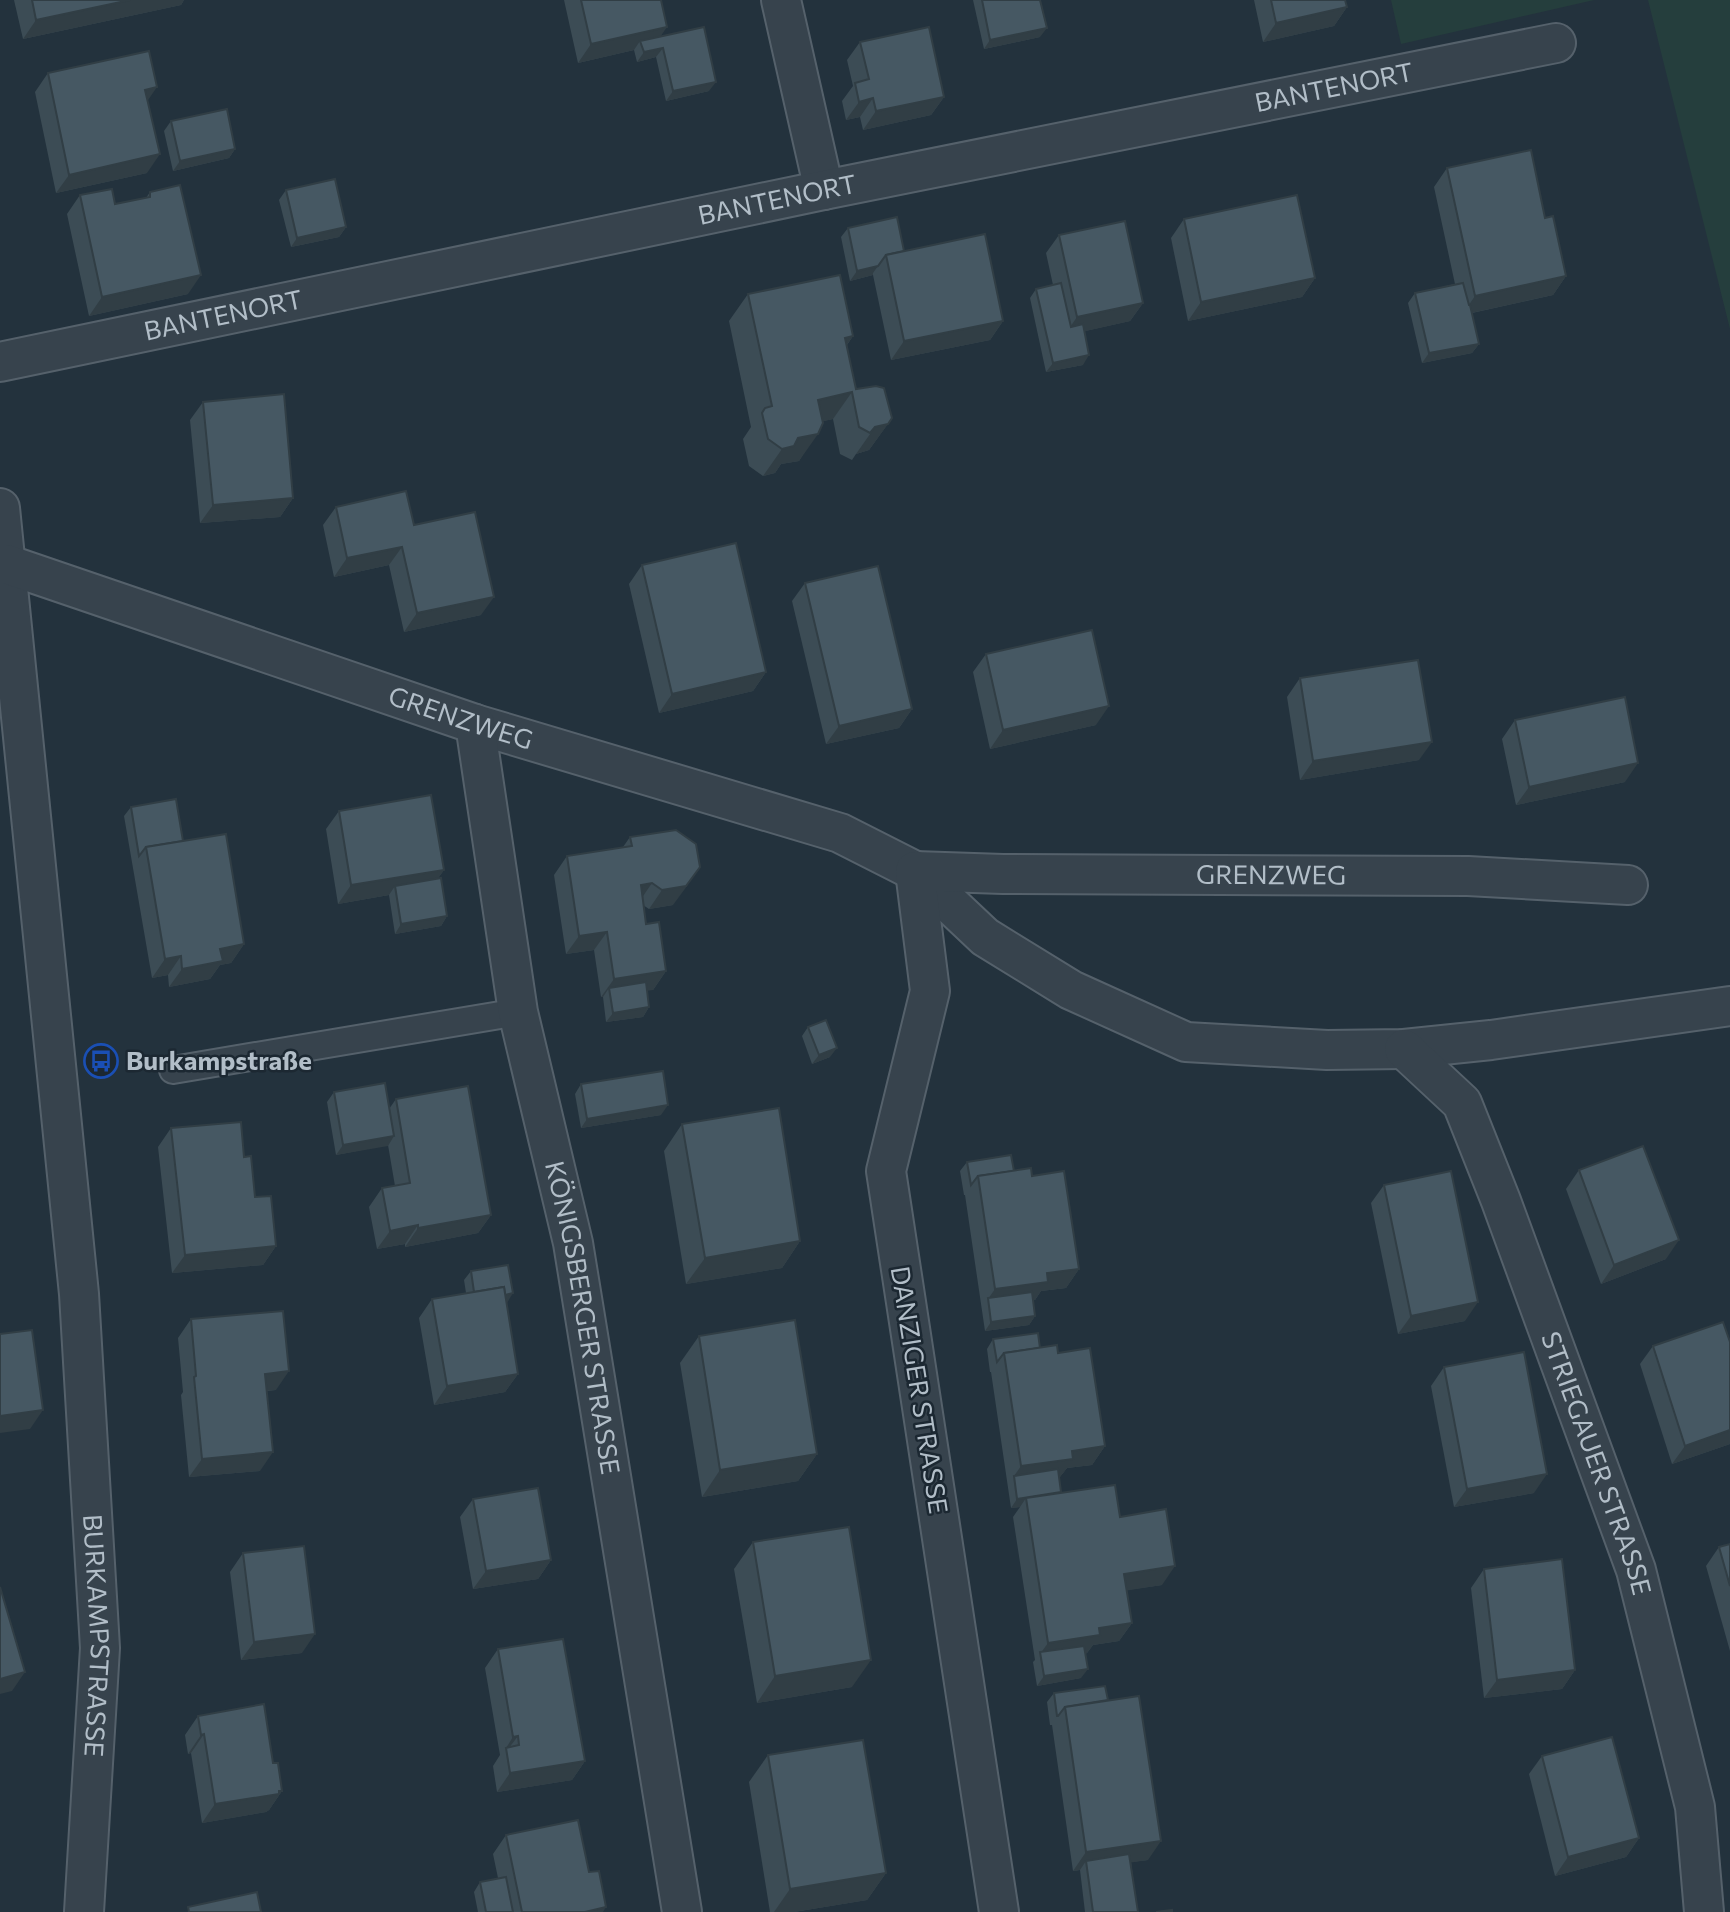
<svg xmlns="http://www.w3.org/2000/svg" width="1730" height="1912" viewBox="0 0 1730 1912" font-family="Commissioner,sans-serif">
<style>
.green{fill:#253e3d}
.lines{fill:none;stroke-linecap:round;stroke-linejoin:round}
.service-casing{stroke:#55616b;stroke-width:30}
.minor-casing{stroke:#55616b;stroke-width:42}
.service{stroke:#37434d;stroke-width:26}
.minor{stroke:#37434d;stroke-width:38}
.wall{fill:#3c4c55}
.shaded-wall{fill:#313e45}
.building{fill:#465863;stroke:#313e45;stroke-width:2}
.labels{text-anchor:middle;stroke-width:5;stroke-linejoin:round;paint-order:stroke}
.street-label{font-size:26px;fill:#b2bec8;stroke:#1c2832}
.poi-label{font-size:26px;font-weight:bold;fill:#b2bec8;stroke:#1c2832;text-anchor:start}
</style>
<rect width="100%" height="100%" fill="#23323d"/>
<g class="green">
<polygon points="1391,0 1594,0 1401,44"/>
<polygon points="1648,0 1730,0 1730,329"/>
</g>
<g class="lines">
<g class="service-casing">
<polyline id="service" points="173,1070 518,1012"/>
</g>
<g class="minor-casing">
<g id="minor">
<polyline points="781,0 824,190"/>
<path id="s1" d="M 0,362 L 824,190 L 1556,43"/>
<path id="s2" d="M 0,508 L 79,1294 L 100,1648 L 84,1912"/>
<path id="s3" d="M 0,564 L 6,564 L 475,724 L 840,833 L 915,871 L 985,937 L 1071,990 L 1186,1042 L 1327,1050 L 1404,1049 L 1491,1040 L 1730,1006"/>
<path id="s4" d="M 475,724 L 518,1012 L 573,1243 L 682,1912"/>
<path id="s5" d="M 1404,1049 L 1462,1103 L 1501,1201 L 1636,1570 L 1695,1807 L 1704,1912"/>
<path id="s6" d="M 999,1912 L 886,1171 L 930,991 L 915,871 L 1003,874 L 1468,876 L 1628,885"/>
</g>
</g>
<use href="#service" class="service"/>
<use href="#minor" class="minor"/>
</g>
<g class="wall">
<polygon points="14,0 184,0 181,5 23,39"/>
<polygon points="564,0 661,0 661,36 709,91 666,101 656,57 637,62 634,50 578,63"/>
<polygon points="973,0 1040,0 1040,37 984,49"/>
<polygon points="1254,0 1345,0 1347,7 1334,26 1263,42"/>
<polygon points="860,42 944,97 931,115 863,130 860,117 846,120 842,101 853,86 847,60"/>
<polygon points="48,73 147,173 56,193 35,92"/>
<polygon points="171,121 235,149 229,158 173,171 164,131"/>
<polygon points="1447,168 1545,218 1566,276 1553,295 1472,313 1479,344 1472,353 1422,363 1408,303 1415,293 1455,284 1434,187"/>
<polygon points="286,190 346,227 339,237 291,247 279,200"/>
<polygon points="150,192 188,294 89,316 67,214 80,195 115,204 146,198"/>
<polygon points="1184,219 1315,278 1302,297 1188,321 1171,238"/>
<polygon points="848,228 904,251 1003,321 990,340 891,360 873,275 850,281 841,237"/>
<polygon points="1059,235 1143,303 1130,321 1085,331 1083,365 1046,372 1030,298 1036,289 1053,285 1046,253"/>
<polygon points="748,294 853,336 847,345 856,389 892,418 869,450 856,454 852,460 840,454 833,419 823,421 799,461 781,464 775,473 763,476 749,466 743,439 751,427 729,321"/>
<polygon points="203,402 293,498 280,517 200,523 190,420"/>
<polygon points="336,507 414,525 481,615 404,632 389,565 334,577 323,525"/>
<polygon points="642,565 766,672 753,691 659,713 629,584"/>
<polygon points="805,583 912,709 899,728 826,744 792,601"/>
<polygon points="986,654 1096,725 990,749 973,672"/>
<polygon points="1300,678 1419,760 1300,780 1287,697"/>
<polygon points="1515,720 1625,782 1516,805 1502,739"/>
<polygon points="131,807 183,841 244,944 231,963 220,965 210,979 169,987 168,975 152,978 124,816"/>
<polygon points="339,811 444,870 438,878 447,916 441,926 395,934 389,895 338,904 326,829"/>
<polygon points="630,837 673,905 649,909 643,905 646,924 666,971 653,990 647,990 649,1007 643,1017 606,1022 603,997 601,997 594,950 566,954 554,875 567,856 623,847"/>
<polygon points="808,1027 830,1057 812,1064 802,1036"/>
<polygon points="581,1084 661,1115 581,1128 575,1094"/>
<polygon points="334,1092 389,1109 396,1099 491,1215 478,1233 405,1247 405,1244 377,1249 369,1207 382,1188 395,1186 388,1145 336,1155 327,1102"/>
<polygon points="682,1124 800,1241 782,1268 686,1284 664,1151"/>
<polygon points="171,1128 244,1157 255,1197 276,1246 263,1265 172,1273 158,1147"/>
<polygon points="967,1162 1014,1171 1032,1176 1079,1269 1066,1288 1041,1291 1035,1300 1033,1300 1035,1316 1029,1325 985,1331 965,1195 964,1195 960,1171"/>
<polygon points="1579,1170 1666,1259 1601,1284 1566,1189"/>
<polygon points="1384,1185 1465,1321 1398,1334 1371,1203"/>
<polygon points="471,1271 506,1303 518,1374 505,1392 434,1405 419,1318 432,1299 466,1293 464,1280"/>
<polygon points="191,1319 276,1390 267,1391 260,1471 189,1477 181,1395 183,1392 178,1338"/>
<polygon points="699,1336 817,1454 798,1481 702,1497 680,1363"/>
<polygon points="993,1339 1040,1348 1058,1353 1105,1446 1092,1465 1067,1468 1059,1478 1061,1492 1120,1517 1162,1585 1127,1590 1132,1623 1119,1641 1093,1645 1087,1653 1085,1654 1081,1678 1037,1686 1033,1662 1035,1660 1013,1517 1020,1507 1011,1508 991,1372 990,1372 987,1349"/>
<polygon points="1653,1346 1730,1444 1672,1464 1640,1364"/>
<polygon points="1444,1367 1534,1493 1454,1507 1431,1386"/>
<polygon points="473,1499 551,1560 538,1579 473,1589 460,1517"/>
<polygon points="753,1542 852,1687 757,1703 734,1569"/>
<polygon points="1730,1544 1730,1651 1706,1566 1719,1547"/>
<polygon points="243,1553 302,1653 241,1660 230,1572"/>
<polygon points="1484,1569 1575,1670 1562,1689 1484,1698 1471,1588"/>
<polygon points="498,1649 585,1761 572,1780 497,1792 493,1766 500,1755 485,1668"/>
<polygon points="1054,1693 1108,1700 1148,1860 1131,1862 1138,1912 1085,1912 1080,1870 1073,1871 1052,1725 1050,1725 1047,1702"/>
<polygon points="198,1716 273,1763 282,1791 269,1810 266,1812 202,1823 191,1753 188,1754 185,1735"/>
<polygon points="768,1755 886,1873 867,1900 794,1912 770,1912 749,1782"/>
<polygon points="1542,1756 1639,1838 1626,1857 1555,1876 1529,1774"/>
<polygon points="506,1835 589,1872 603,1912 478,1912 474,1892 480,1882 498,1878 493,1854"/>
</g>
<g class="shaded-wall">
<polygon points="130,0 184,0 181,5 23,39 36,20"/>
<polygon points="1347,7 1334,26 1263,42 1276,23"/>
<polygon points="667,27 654,46 640,41 634,50 578,63 591,44"/>
<polygon points="1047,28 1040,37 984,49 990,40"/>
<polygon points="663,48 656,57 637,62 644,52"/>
<polygon points="716,82 709,91 666,101 673,91"/>
<polygon points="157,87 144,106 145,90"/>
<polygon points="944,97 931,115 863,130 876,111"/>
<polygon points="873,98 860,117 846,120 859,102"/>
<polygon points="235,149 229,158 173,171 180,161"/>
<polygon points="160,154 147,173 56,193 69,175"/>
<polygon points="346,227 339,237 291,247 297,238"/>
<polygon points="878,266 873,273 873,275 850,281 857,271"/>
<polygon points="201,275 188,294 89,316 102,297"/>
<polygon points="1566,276 1553,295 1462,315 1475,296"/>
<polygon points="1315,278 1302,297 1188,321 1201,302"/>
<polygon points="1143,303 1130,321 1064,336 1077,317"/>
<polygon points="1003,321 990,340 891,360 904,341"/>
<polygon points="853,336 834,363 845,338"/>
<polygon points="1479,344 1472,353 1422,363 1429,353"/>
<polygon points="1089,355 1083,365 1046,372 1053,363"/>
<polygon points="852,392 833,419 799,427 818,400"/>
<polygon points="888,424 869,450 856,454 875,427"/>
<polygon points="818,434 799,461 781,464 775,473 763,476 782,449 798,438"/>
<polygon points="293,498 280,517 200,523 213,505"/>
<polygon points="402,547 389,565 334,577 347,558"/>
<polygon points="494,597 481,615 404,632 417,613"/>
<polygon points="766,672 753,691 659,713 672,694"/>
<polygon points="1109,706 1096,725 990,749 1003,730"/>
<polygon points="912,709 899,728 826,744 839,726"/>
<polygon points="1432,742 1419,760 1300,780 1313,761"/>
<polygon points="1638,763 1625,782 1516,805 1529,787"/>
<polygon points="444,870 431,888 395,886 389,895 338,904 351,885"/>
<polygon points="652,883 639,902 641,885"/>
<polygon points="687,886 673,905 649,909 662,890"/>
<polygon points="447,916 441,926 395,934 401,924"/>
<polygon points="607,932 594,950 566,954 579,936"/>
<polygon points="244,944 231,963 220,965 210,979 169,987 182,969 220,949"/>
<polygon points="181,956 168,975 152,978 165,959"/>
<polygon points="666,971 653,990 610,996 609,988 603,997 601,997 614,979"/>
<polygon points="649,1007 643,1017 606,1022 613,1013"/>
<polygon points="837,1048 830,1057 812,1064 819,1055"/>
<polygon points="668,1105 661,1115 581,1128 587,1119"/>
<polygon points="394,1136 388,1146 336,1155 343,1145"/>
<polygon points="491,1215 478,1233 405,1247 418,1228"/>
<polygon points="418,1225 405,1244 377,1249 390,1231"/>
<polygon points="1679,1240 1666,1259 1601,1284 1614,1265"/>
<polygon points="800,1241 782,1268 686,1284 705,1258"/>
<polygon points="276,1246 263,1265 172,1273 185,1255"/>
<polygon points="1079,1269 1066,1288 1041,1291 1035,1300 989,1307 988,1299 995,1289 1047,1273"/>
<polygon points="513,1293 507,1303 475,1299"/>
<polygon points="1478,1302 1465,1321 1398,1334 1411,1316"/>
<polygon points="1035,1316 1029,1325 985,1331 991,1322"/>
<polygon points="289,1371 276,1390 252,1392 265,1374"/>
<polygon points="518,1374 505,1392 434,1405 447,1386"/>
<polygon points="43,1410 30,1429 0,1433 0,1416"/>
<polygon points="1730,1430 1730,1444 1672,1464 1685,1446"/>
<polygon points="1105,1446 1092,1465 1067,1468 1060,1477 1015,1484 1014,1476 1021,1466 1072,1451"/>
<polygon points="273,1452 260,1471 189,1477 202,1459"/>
<polygon points="817,1454 798,1481 702,1497 720,1470"/>
<polygon points="1547,1474 1534,1493 1454,1507 1467,1489"/>
<polygon points="1061,1492 1026,1498 1020,1507 1011,1508 1017,1499"/>
<polygon points="551,1560 538,1579 473,1589 486,1571"/>
<polygon points="1175,1566 1162,1585 1111,1593 1124,1574"/>
<polygon points="1132,1623 1119,1641 1093,1645 1087,1653 1041,1661 1040,1654 1048,1643 1099,1628"/>
<polygon points="315,1634 302,1653 241,1660 254,1642"/>
<polygon points="871,1660 852,1687 757,1703 775,1676"/>
<polygon points="1088,1669 1081,1678 1037,1686 1044,1676"/>
<polygon points="1575,1670 1562,1689 1484,1698 1497,1680"/>
<polygon points="25,1672 12,1691 0,1694 0,1679"/>
<polygon points="204,1734 191,1753 188,1754 201,1735"/>
<polygon points="518,1736 506,1752 506,1748 513,1737"/>
<polygon points="585,1761 572,1780 497,1792 510,1773"/>
<polygon points="282,1791 269,1810 266,1812 202,1823 215,1804"/>
<polygon points="1639,1838 1626,1857 1555,1876 1568,1857"/>
<polygon points="1161,1841 1148,1860 1087,1869 1086,1861 1080,1870 1073,1871 1086,1852"/>
<polygon points="886,1873 867,1900 794,1912 774,1912 790,1889"/>
<polygon points="606,1907 603,1912 585,1912"/>
</g>
<g class="building">
<polygon points="32,0 130,0 36,20"/>
<polygon points="581,0 661,0 667,27 591,44"/>
<polygon points="982,0 1040,0 1047,28 990,40"/>
<polygon points="1271,0 1345,0 1347,7 1276,23"/>
<polygon points="704,27 716,82 673,91 663,48 644,52 640,41"/>
<polygon points="929,27 944,97 876,111 873,98 859,102 855,83 869,79 860,42"/>
<polygon points="149,51 157,87 145,90 160,154 69,175 48,73"/>
<polygon points="227,109 235,149 180,161 171,121"/>
<polygon points="1531,150 1545,218 1553,216 1566,276 1475,296 1447,168"/>
<polygon points="335,179 346,227 297,238 286,190"/>
<polygon points="180,185 201,275 102,297 80,195 112,189 115,204 150,197 150,192"/>
<polygon points="1297,195 1315,278 1201,302 1184,219"/>
<polygon points="897,217 904,251 886,255 878,266 857,271 848,228"/>
<polygon points="1125,221 1143,303 1077,317 1059,235"/>
<polygon points="985,234 1003,321 904,341 886,255"/>
<polygon points="840,275 853,336 845,338 856,389 876,386 884,388 892,418 888,424 875,427 870,433 859,427 852,392 818,400 823,423 818,434 798,438 794,446 782,449 768,439 762,413 765,408 772,406 748,294"/>
<polygon points="1061,283 1071,327 1083,324 1089,355 1053,363 1036,289"/>
<polygon points="1463,283 1469,305 1470,305 1479,344 1429,353 1415,293"/>
<polygon points="284,394 293,498 213,505 203,402"/>
<polygon points="406,491 414,525 475,512 494,597 417,613 402,547 347,558 336,507"/>
<polygon points="736,543 766,672 672,694 642,565"/>
<polygon points="878,566 912,709 839,726 805,583"/>
<polygon points="1092,630 1109,706 1003,730 986,654"/>
<polygon points="1418,660 1432,742 1313,761 1300,678"/>
<polygon points="1625,697 1638,763 1529,787 1515,720"/>
<polygon points="431,795 444,870 351,885 339,811"/>
<polygon points="176,799 183,841 146,847 139,856 131,807"/>
<polygon points="676,830 696,844 700,867 686,886 662,890 652,883 641,885 646,924 659,922 666,971 614,979 607,932 579,936 567,856 632,846 630,837"/>
<polygon points="226,834 244,944 220,949 223,961 182,969 181,956 165,959 146,847"/>
<polygon points="441,878 447,916 401,924 395,886"/>
<polygon points="646,982 649,1007 613,1013 609,988"/>
<polygon points="826,1020 837,1048 819,1055 808,1027"/>
<polygon points="663,1071 668,1105 587,1119 581,1084"/>
<polygon points="385,1083 394,1136 343,1145 334,1092"/>
<polygon points="468,1086 491,1215 418,1228 418,1225 390,1231 382,1188 410,1183 396,1099"/>
<polygon points="779,1108 800,1241 705,1258 682,1124"/>
<polygon points="241,1122 244,1157 251,1156 255,1197 271,1196 276,1246 185,1255 171,1128"/>
<polygon points="1643,1146 1679,1240 1614,1265 1579,1170"/>
<polygon points="1011,1155 1014,1171 978,1176 971,1185 967,1162"/>
<polygon points="1031,1168 1032,1176 1064,1171 1079,1269 1047,1273 1048,1282 995,1289 978,1176"/>
<polygon points="1451,1171 1478,1302 1411,1316 1384,1185"/>
<polygon points="508,1265 513,1293 505,1295 504,1287 474,1292 471,1271"/>
<polygon points="504,1287 518,1374 447,1386 432,1299"/>
<polygon points="1032,1292 1035,1316 991,1322 988,1298"/>
<polygon points="283,1311 289,1371 265,1374 273,1452 202,1459 194,1377 196,1376 191,1319"/>
<polygon points="795,1320 817,1454 720,1470 699,1336"/>
<polygon points="1723,1322 1730,1342 1730,1430 1685,1446 1653,1346"/>
<polygon points="32,1330 43,1410 0,1416 0,1334"/>
<polygon points="1038,1333 1040,1348 1004,1353 997,1362 993,1339"/>
<polygon points="1057,1345 1058,1353 1090,1348 1105,1446 1072,1451 1073,1459 1021,1466 1004,1353"/>
<polygon points="1524,1352 1547,1474 1467,1489 1444,1367"/>
<polygon points="1058,1469 1061,1492 1017,1499 1014,1476"/>
<polygon points="1115,1485 1120,1517 1166,1509 1175,1566 1124,1574 1132,1623 1099,1628 1100,1635 1048,1643 1026,1498"/>
<polygon points="538,1488 551,1560 486,1571 473,1499"/>
<polygon points="849,1527 871,1660 775,1676 753,1542"/>
<polygon points="1730,1544 1730,1586 1719,1547"/>
<polygon points="304,1546 315,1634 254,1642 243,1553"/>
<polygon points="1562,1559 1575,1670 1497,1680 1484,1569"/>
<polygon points="0,1587 25,1672 0,1679"/>
<polygon points="563,1639 585,1761 510,1773 506,1748 519,1745 518,1736 513,1737 498,1649"/>
<polygon points="1084,1646 1088,1669 1044,1676 1040,1652"/>
<polygon points="1105,1686 1108,1700 1065,1707 1058,1716 1057,1716 1054,1693"/>
<polygon points="1139,1696 1161,1841 1086,1852 1065,1707"/>
<polygon points="264,1704 273,1763 278,1763 282,1791 279,1791 279,1794 215,1804 204,1734 201,1735 198,1716"/>
<polygon points="1612,1737 1639,1838 1568,1857 1542,1756"/>
<polygon points="863,1740 886,1873 790,1889 768,1755"/>
<polygon points="578,1820 589,1872 599,1871 606,1907 585,1912 522,1912 506,1835"/>
<polygon points="1129,1854 1138,1912 1093,1912 1086,1861"/>
<polygon points="506,1877 513,1912 486,1912 480,1882"/>
<polygon points="257,1892 261,1912 189,1912 188,1907"/>
<polygon points="1172,1910 1172,1912 1156,1912"/>
</g>
<defs>
<g id="bus-ring" transform="scale(1.75)"><circle r="9.5" fill="#1c2832" stroke="#1a4fb4" stroke-width="1.5"/><path d="M-5-6H5V4H4V6H2V4H-2V6H-4V4H-5ZM-3.5-4V0h7V-4ZM-3.5 1.2v1.5H-2V1.2ZM2 1.2v1.5H3.5V1.2Z" fill="#1a4fb4"/></g>
</defs>
<g fill-rule="evenodd">
<use href="#bus-ring" x="101" y="1061"/>
</g>
<g class="labels">
<g class="street-label">
<text dy="9" stroke="none"><textPath href="#s1" startOffset="1362">BANTENORT</textPath></text>
<text dy="9" stroke="none"><textPath href="#s1" startOffset="794">BANTENORT</textPath></text>
<text dy="9" stroke="none"><textPath href="#s1" startOffset="228">BANTENORT</textPath></text>
<text dy="9" stroke="none"><textPath href="#s3" startOffset="486">GRENZWEG</textPath></text>
<text dy="9" stroke="none"><textPath href="#s6" startOffset="1412">GRENZWEG</textPath></text>
<text dy="9" stroke="none"><textPath href="#s4" startOffset="604">KÖNIGSBERGER STRASSE</textPath></text>
<text transform="translate(919 1390) rotate(81)" y="9">DANZIGER STRASSE</text>
<text dy="9" stroke="none"><textPath href="#s5" startOffset="464">STRIEGAUER STRASSE</textPath></text>
<text dy="9" stroke="none"><textPath href="#s2" startOffset="1132">BURKAMPSTRASSE</textPath></text>
</g>
<g class="poi-label">
<text x="126" y="1070">Burkampstraße</text>
</g>
</g>
</svg>
